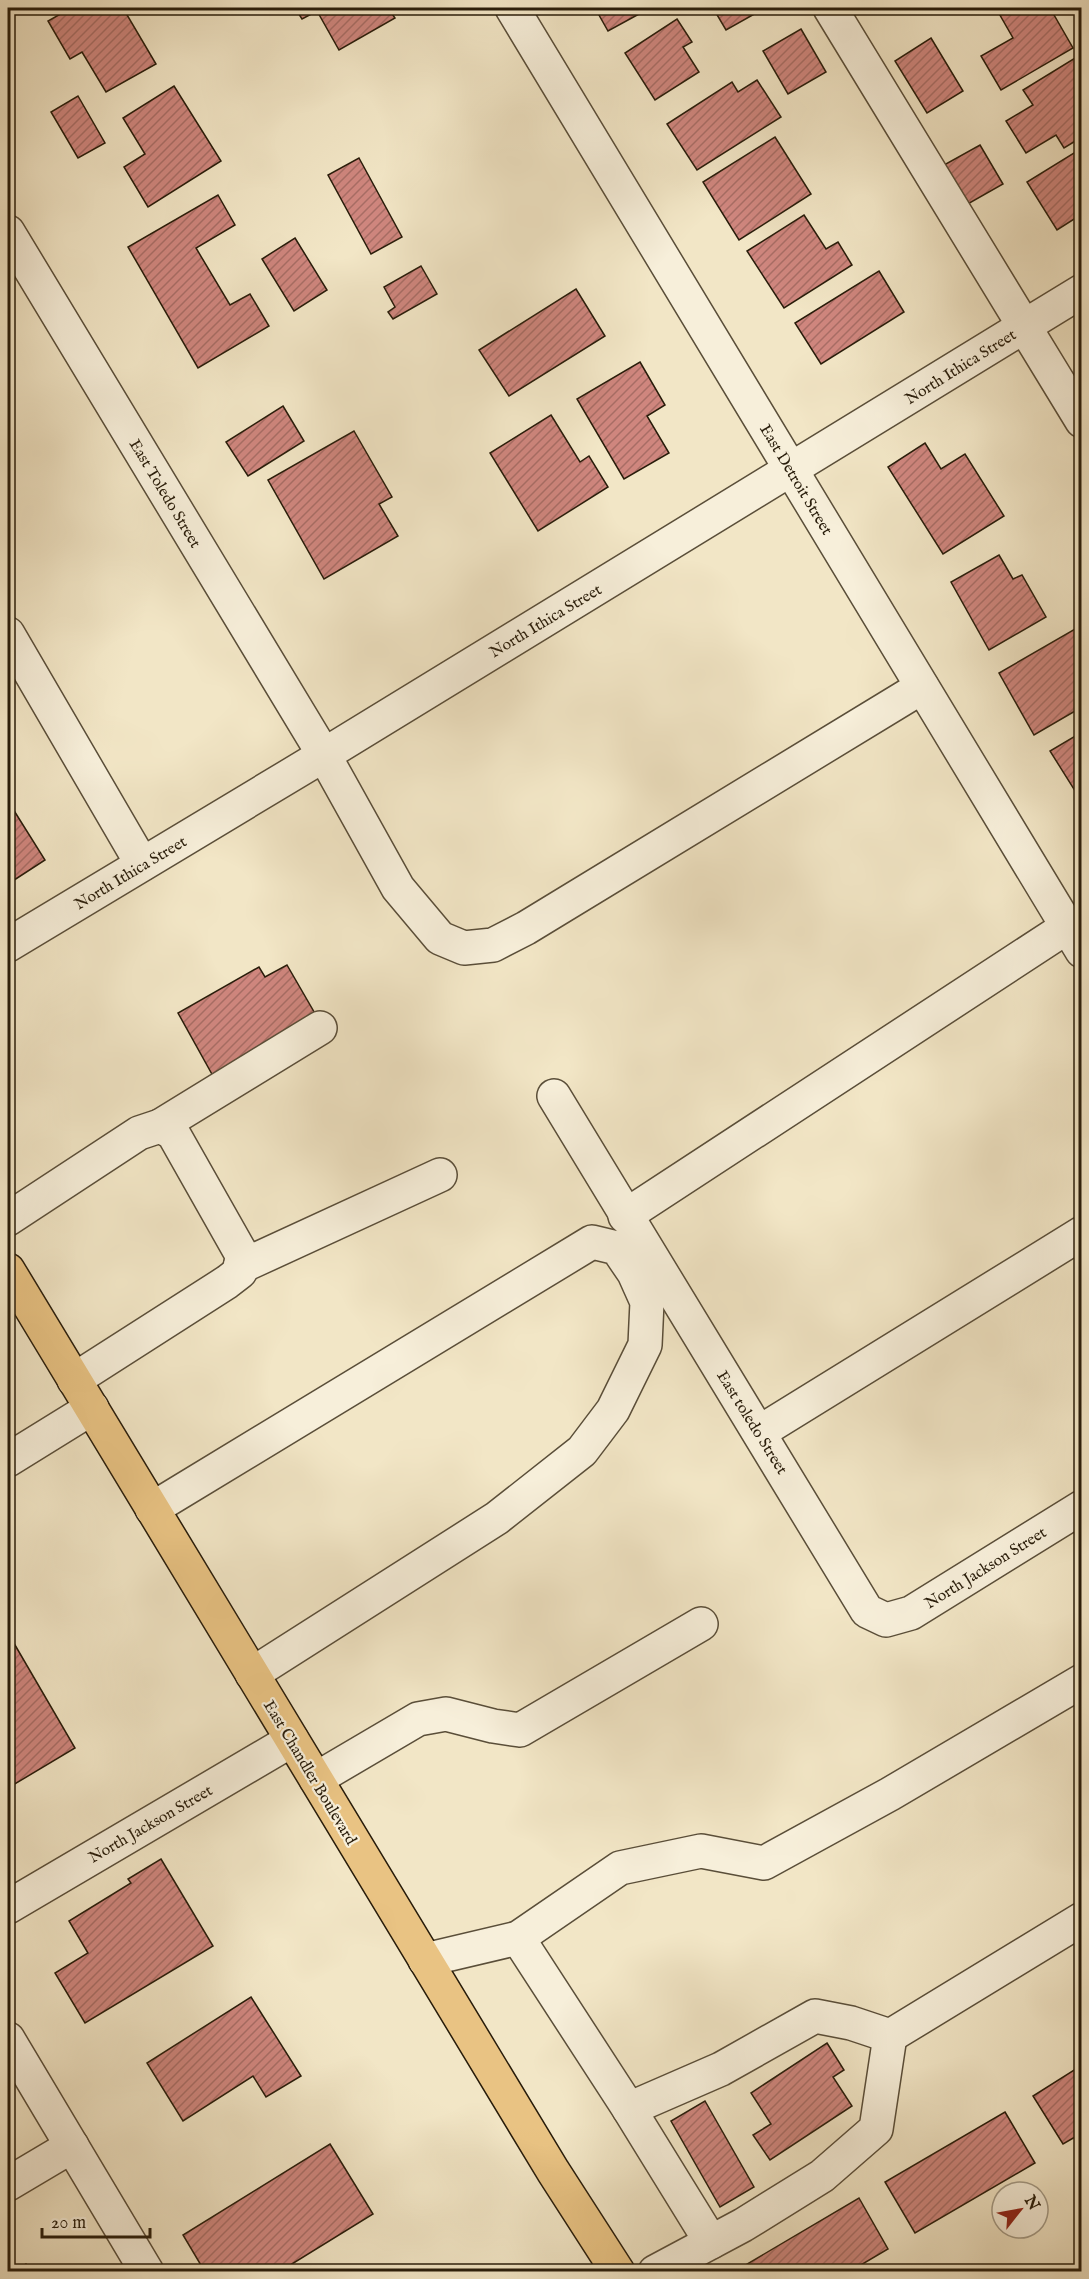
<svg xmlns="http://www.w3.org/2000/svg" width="1089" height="2279" viewBox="0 0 1089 2279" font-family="'IM FELL English',serif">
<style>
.building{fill:url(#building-hatch);stroke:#281c0a;stroke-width:1.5}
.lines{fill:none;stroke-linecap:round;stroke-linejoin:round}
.minor-casing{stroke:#5a4e39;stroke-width:36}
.major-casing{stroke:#281c0a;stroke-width:36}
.minor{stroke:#f7efda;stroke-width:33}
.major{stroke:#e9c383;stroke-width:33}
.labels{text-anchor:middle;stroke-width:4.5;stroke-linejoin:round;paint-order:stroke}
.street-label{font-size:16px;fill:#281c0a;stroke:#f7efda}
</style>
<defs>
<pattern id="building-hatch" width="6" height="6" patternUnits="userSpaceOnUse" patternTransform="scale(1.5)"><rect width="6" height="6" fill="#cf867e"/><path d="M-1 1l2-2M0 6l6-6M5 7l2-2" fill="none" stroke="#a86d65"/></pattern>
</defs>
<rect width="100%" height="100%" fill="#f2e6c6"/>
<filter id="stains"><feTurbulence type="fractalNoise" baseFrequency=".00333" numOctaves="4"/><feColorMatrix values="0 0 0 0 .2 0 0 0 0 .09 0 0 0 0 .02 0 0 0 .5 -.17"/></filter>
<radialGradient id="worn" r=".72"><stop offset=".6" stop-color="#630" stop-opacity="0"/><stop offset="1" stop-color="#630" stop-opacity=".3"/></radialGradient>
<g class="building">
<polygon points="71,8 123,8 156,64 106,92 82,52 70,59 48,21"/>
<polygon points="295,8 388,8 395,18 339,50 317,11 302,19"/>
<polygon points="595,8 650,8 608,31"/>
<polygon points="713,8 765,8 726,30"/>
<polygon points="1000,8 1050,8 1073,48 1001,90 981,56 1013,38 997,10"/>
<polygon points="677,19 692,42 683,47 699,72 655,100 625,53"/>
<polygon points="801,29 826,72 788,94 763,51"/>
<polygon points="931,38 963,91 927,113 895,61"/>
<polygon points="1080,55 1082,58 1082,137 1064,148 1056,135 1026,153 1006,121 1033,105 1023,90"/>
<polygon points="757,80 781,117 697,170 667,124 732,82 738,92"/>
<polygon points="174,86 221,161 148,207 124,167 145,154 123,118"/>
<polygon points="78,96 105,143 78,158 51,112"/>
<polygon points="775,137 811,194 739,240 703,182"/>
<polygon points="980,145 1003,184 966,205 944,165"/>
<polygon points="1082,148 1082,214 1057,230 1027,182"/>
<polygon points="359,158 402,237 371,254 328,175"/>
<polygon points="218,195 235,225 196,248 230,305 250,294 269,326 198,368 128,247"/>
<polygon points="804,215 826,249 838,242 852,265 784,308 747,251"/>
<polygon points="295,238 327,290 294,311 262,259"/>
<polygon points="421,266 437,294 393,319 388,312 395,307 384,287"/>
<polygon points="879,271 904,312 821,364 795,323"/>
<polygon points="576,289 605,336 509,396 479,350"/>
<polygon points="640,362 665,405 647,416 669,453 624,479 577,399"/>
<polygon points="283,406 304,441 248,476 226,442"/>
<polygon points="551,415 580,462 589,456 608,487 538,531 490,453"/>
<polygon points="354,431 392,497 379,504 398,536 324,579 268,480"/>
<polygon points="925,443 941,469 965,454 1004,516 943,554 888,467"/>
<polygon points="999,555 1013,579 1022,575 1046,617 989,650 951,582"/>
<polygon points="1082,625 1082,707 1034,735 999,673"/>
<polygon points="1082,732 1082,802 1050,751"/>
<polygon points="8,801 45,860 8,884"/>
<polygon points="287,965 317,1017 213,1076 178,1013 259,967 265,977"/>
<polygon points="8,1633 75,1748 8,1788"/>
<polygon points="161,1859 213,1946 85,2023 55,1973 88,1953 69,1921 131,1883 128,1879"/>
<polygon points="251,1997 301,2076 266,2097 253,2076 183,2121 147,2063"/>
<polygon points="827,2043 844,2070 833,2077 852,2106 770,2160 753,2135 771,2124 751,2093"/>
<polygon points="1082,2065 1082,2133 1063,2144 1033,2096"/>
<polygon points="705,2101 754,2187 720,2207 671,2121"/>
<polygon points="1005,2112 1035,2163 915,2233 885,2182"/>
<polygon points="330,2144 373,2214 279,2272 205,2272 183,2235"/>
<polygon points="859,2198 888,2249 849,2272 738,2272 737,2270"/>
<polygon points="26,2264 30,2272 12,2272"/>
</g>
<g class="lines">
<g class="minor-casing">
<g id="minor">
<polyline points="512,8 1082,951"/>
<polyline points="830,8 1082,421"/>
<polyline points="8,232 324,755 398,888 440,938 464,948 493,945 526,928 922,687"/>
<polyline points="8,634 142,864"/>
<polyline points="8,945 324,755 1082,291"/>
<polyline points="554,1096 867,1611 886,1620 911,1613 1082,1507"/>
<polyline points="160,1126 320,1028"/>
<polyline points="625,1216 1067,927"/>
<polyline points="8,1219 139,1133 160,1126 173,1133 242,1255 240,1272 227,1282 74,1380"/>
<polyline points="240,1267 440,1175"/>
<polyline points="760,1432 1082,1233"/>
<polyline points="8,1460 92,1408"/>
<polyline points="152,1509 592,1242 617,1248 634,1273 647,1302 645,1345 613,1410 582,1451 497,1518 252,1674"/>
<polyline points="316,1779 418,1719 446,1714 493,1726 520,1730 701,1624"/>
<polyline points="8,1907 292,1740"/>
<polyline points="518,1938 629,2109"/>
<polyline points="425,1960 518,1938 620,1868 701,1851 764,1863 890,1794 1082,1681"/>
<polyline points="8,2039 147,2272"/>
<polyline points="8,2184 72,2146"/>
<polyline points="711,2242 629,2109 721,2069 815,2016 851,2023 890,2036 1082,1919"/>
<polyline points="655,2272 743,2225 822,2176 876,2129 890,2036"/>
</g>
</g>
<g class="major-casing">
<polyline id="major" points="8,1270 553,2171 618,2272"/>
</g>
<use href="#minor" class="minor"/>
<use href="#major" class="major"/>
</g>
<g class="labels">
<g class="street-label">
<text transform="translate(960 366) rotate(-32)" y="6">North Ithica Street</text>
<text transform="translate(797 479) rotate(59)" y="6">East Detroit Street</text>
<text transform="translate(166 493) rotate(59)" y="6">East Toledo Street</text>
<text transform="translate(545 620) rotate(-31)" y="6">North Ithica Street</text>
<text transform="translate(130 872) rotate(-31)" y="6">North Ithica Street</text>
<text transform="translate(753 1422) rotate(58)" y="6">East toledo Street</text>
<text transform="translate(985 1567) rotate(-32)" y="6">North Jackson Street</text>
<text transform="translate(311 1772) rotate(59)" y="6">East Chandler Boulevard</text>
<text transform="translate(150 1823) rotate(-30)" y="6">North Jackson Street</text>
</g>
</g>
<rect width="1089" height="2279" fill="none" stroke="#f2e6c6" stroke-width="30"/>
<rect x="9" y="9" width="1071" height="2261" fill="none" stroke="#281c0a" stroke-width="3"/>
<rect x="15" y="15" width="1059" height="2249" fill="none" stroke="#281c0a" stroke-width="1.5"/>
<g transform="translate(1020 2210) rotate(59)"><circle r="28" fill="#f7efda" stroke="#a49b87" stroke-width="1.5"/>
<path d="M0-4.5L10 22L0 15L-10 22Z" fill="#8f2418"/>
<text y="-9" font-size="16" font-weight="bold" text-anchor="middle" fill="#281c0a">N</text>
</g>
<path d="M42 2228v9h108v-9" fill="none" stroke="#281c0a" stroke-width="3"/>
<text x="51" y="2228" font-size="18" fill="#281c0a" stroke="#f7efda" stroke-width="4.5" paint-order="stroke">20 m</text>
<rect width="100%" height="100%" filter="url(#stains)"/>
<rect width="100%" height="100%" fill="url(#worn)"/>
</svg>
